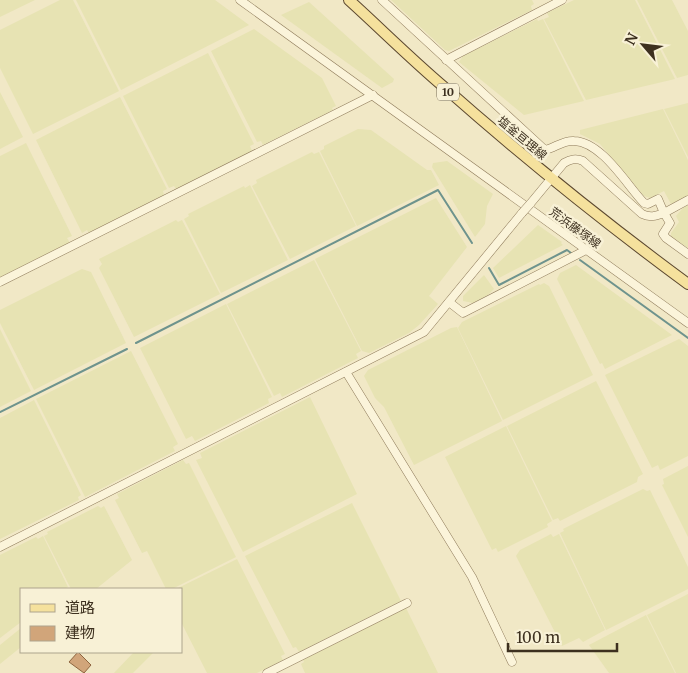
<svg xmlns="http://www.w3.org/2000/svg" width="688" height="673" viewBox="0 0 688 673" font-family="Merriweather,'Noto Sans JP',serif">
<style>
.farmland{fill:#e7e3b3}
.lines{fill:none;stroke-linecap:round;stroke-linejoin:round}
.stream{stroke:#6e938d;stroke-width:2}
.building{fill:#d1a57a;stroke:#8e653f}
.minor-casing{stroke:#8e7a5a;stroke-width:9}
.major-casing{stroke:#5b472f;stroke-width:12}
.minor{stroke:#fbf4da;stroke-width:8}
.major{stroke:#f5e19d;stroke-width:10}
.minor-bridge-casing{stroke:#8e7a5a;stroke-width:9;stroke-linecap:butt}
.minor-bridge{stroke:#fbf4da;stroke-width:8}
.labels{text-anchor:middle;stroke-width:5;stroke-linejoin:round;paint-order:stroke}
.shield{fill:#f8f1d6;stroke:#756a56;stroke-width:1}
.shield-label{font-size:11px;font-weight:bold;fill:#3d301f}
.street-label{font-size:12px;fill:#3d301f;stroke:#f8f1d6}
</style>
<rect width="100%" height="100%" fill="#f1e8c6"/>
<g class="farmland">
<polygon points="0,0 35,0 0,17"/>
<polygon points="60,0 73,0 119,91 33,134 0,68 0,30"/>
<polygon points="76,0 215,0 249,25 121,90"/>
<polygon points="391,0 532,0 534,4 531,6 532,10 449,51 445,50"/>
<polygon points="574,0 635,0 675,79 586,100 544,19 549,17 547,13"/>
<polygon points="637,0 672,0 688,31 688,75 677,78"/>
<polygon points="309,2 394,79 393,82 382,88 281,15"/>
<polygon points="537,19 538,21 543,19 584,101 524,115 459,62 463,56"/>
<polygon points="254,29 322,78 336,106 332,108 333,110 263,145 261,141 257,142 211,51"/>
<polygon points="208,53 254,144 250,146 252,151 176,189 174,186 169,188 123,96"/>
<polygon points="0,92 23,137 0,149"/>
<polygon points="120,97 167,189 163,191 164,195 89,233 87,230 82,233 36,140"/>
<polygon points="688,103 688,157 664,109"/>
<polygon points="663,109 688,160 688,196 671,204 664,191 650,198 644,196 600,144 580,134 580,130"/>
<polygon points="358,129 371,130 427,170 431,170 439,185 357,226 320,151 324,149 324,146"/>
<polygon points="26,143 72,236 67,238 70,243 0,278 0,156"/>
<polygon points="312,152 314,154 319,152 356,226 290,259 252,186 257,183 256,180"/>
<polygon points="447,161 493,194 487,206 485,224 475,237 432,167 433,163"/>
<polygon points="250,185 288,260 221,293 184,219 189,216 188,214 244,186 245,188"/>
<polygon points="436,198 467,247 429,296 438,304 419,325 409,333 369,353 362,351 315,259"/>
<polygon points="688,205 688,248 671,236 671,233 679,222 676,216 683,208"/>
<polygon points="176,220 178,222 182,220 220,294 134,337 99,268 102,264 99,259"/>
<polygon points="538,225 562,242 561,243 563,245 499,278 493,268"/>
<polygon points="314,260 361,351 356,354 358,358 282,397 280,393 274,396 227,304"/>
<polygon points="576,265 672,335 605,369 602,363 600,364 557,279 560,273"/>
<polygon points="82,269 91,272 126,343 34,390 0,323 0,310"/>
<polygon points="484,275 494,289 488,295 473,303 463,301 463,296"/>
<polygon points="544,283 549,286 593,375 503,420 458,328 462,322 539,284 540,285"/>
<polygon points="226,304 272,397 268,399 269,403 195,441 192,436 186,439 140,348"/>
<polygon points="457,327 502,421 414,465 384,407 375,398 364,376 368,370 451,328"/>
<polygon points="0,329 31,391 0,407"/>
<polygon points="679,339 688,346 688,456 660,470 658,465 652,468 605,375"/>
<polygon points="131,351 178,444 173,447 175,451 85,497 36,399"/>
<polygon points="596,381 643,474 638,477 637,482 560,521 558,518 553,520 507,426"/>
<polygon points="310,397 357,494 243,552 196,460 202,458 200,453"/>
<polygon points="34,400 81,495 78,497 79,500 0,539 0,418"/>
<polygon points="506,426 552,521 547,524 548,527 498,552 496,548 492,550 445,457"/>
<polygon points="183,460 186,464 189,463 236,557 172,589 166,589 147,551 142,553 115,500 119,498 117,494"/>
<polygon points="688,466 688,537 662,485 664,484 663,479"/>
<polygon points="643,489 647,491 650,490 688,567 688,589 606,630 560,533 564,531 563,529"/>
<polygon points="352,503 401,601 299,652 296,647 293,648 245,556"/>
<polygon points="98,506 101,508 104,506 132,560 96,589 71,589 44,536 48,534 47,532"/>
<polygon points="551,534 553,537 559,534 605,630 583,642 579,638 562,646 516,556 520,550"/>
<polygon points="43,536 68,587 64,589 21,589 21,622 0,638 0,555 36,537 38,539"/>
<polygon points="237,559 285,654 281,656 283,660 257,673 207,673 181,622 181,589 176,589"/>
<polygon points="688,594 688,673 676,673 647,615"/>
<polygon points="406,608 438,673 305,673 301,664 304,662 303,660"/>
<polygon points="646,615 675,673 609,673 589,645"/>
<polygon points="21,628 21,647 0,664 0,645"/>
<polygon points="134,652 151,652 153,653 133,673 114,673"/>
</g>
<g class="lines">
<g class="stream">
<polyline points="580,260 688,338"/>
<polyline points="489,268 499,285 567,250 571,253"/>
<polyline points="136,343 438,190 472,243"/>
<polyline points="0,412 127,349"/>
</g>
</g>
<polygon class="building" points="78,652 91,665 84,673 69,662"/>
<g class="lines">
<g class="minor-casing">
<g id="minor">
<polyline points="240,0 688,323"/>
<path d="M 382,0 L 545,150 C 555,148 563,140 574,141 C 602,142 626,184 644,203 L 648,204 L 658,199 L 664,213 L 688,200"/>
<polyline points="446,60 562,0"/>
<path d="M 530,204 L 564,163 C 571,159 576,158 583,161 L 642,214 C 650,218 656,216 664,213 L 670,223 L 663,234 L 666,238 L 688,254"/>
<polyline points="0,282 373,95"/>
<polyline points="449,302 463,313 586,250"/>
<polyline points="346,372 472,577 512,662"/>
<polyline points="0,547 424,332 522,213"/>
<polyline points="267,673 407,603"/>
</g>
</g>
<g class="major-casing">
<path id="major" d="M 349,0 C 381,29 411,59 444,87 C 522,156 604,222 688,284"/>
</g>
<use href="#minor" class="minor"/>
<use href="#major" class="major"/>
<g class="minor-bridge-casing">
<polyline id="minor-bridge" points="522,213 530,204"/>
</g>
<use href="#minor-bridge" class="minor-bridge"/>
</g>
<g class="labels">
<rect class="shield" x="437" y="83.5" width="22" height="17" rx="4"/>
<g class="shield-label">
<text x="448" y="96">10</text>
</g>
<g class="street-label">
<text transform="translate(522 138) rotate(40)" y="4">塩釜亘理線</text>
<text transform="translate(575 228) rotate(36)" y="4">荒浜藤塚線</text>
</g>
</g>
<rect x="20" y="588" width="162" height="65" fill="#f8f1d6" stroke="#ada48d"/>
<rect x="30" y="604" width="25" height="8" fill="#f5e19d" stroke="#ada48d"/>
<text x="65" y="613" font-size="15" fill="#3d301f">道路</text>
<rect x="30" y="626" width="25" height="15" fill="#d1a57a" stroke="#ada48d"/>
<text x="65" y="638" font-size="15" fill="#3d301f">建物</text>
<g transform="translate(643 45) rotate(298)" stroke="#f8f1d6" stroke-width="4" paint-order="stroke">
<path d="M0-4L9 19L0 12L-9 19Z" fill="#3d301f"/>
<text y="-8" font-size="14" font-weight="bold" text-anchor="middle" fill="#3d301f">N</text>
</g>
<path d="M508 643v8h109v-8" fill="none" stroke="#3d301f" stroke-width="2.5"/>
<text x="516" y="643" font-size="15" fill="#3d301f" stroke="#f8f1d6" stroke-width="4" paint-order="stroke">100 m</text>
</svg>
